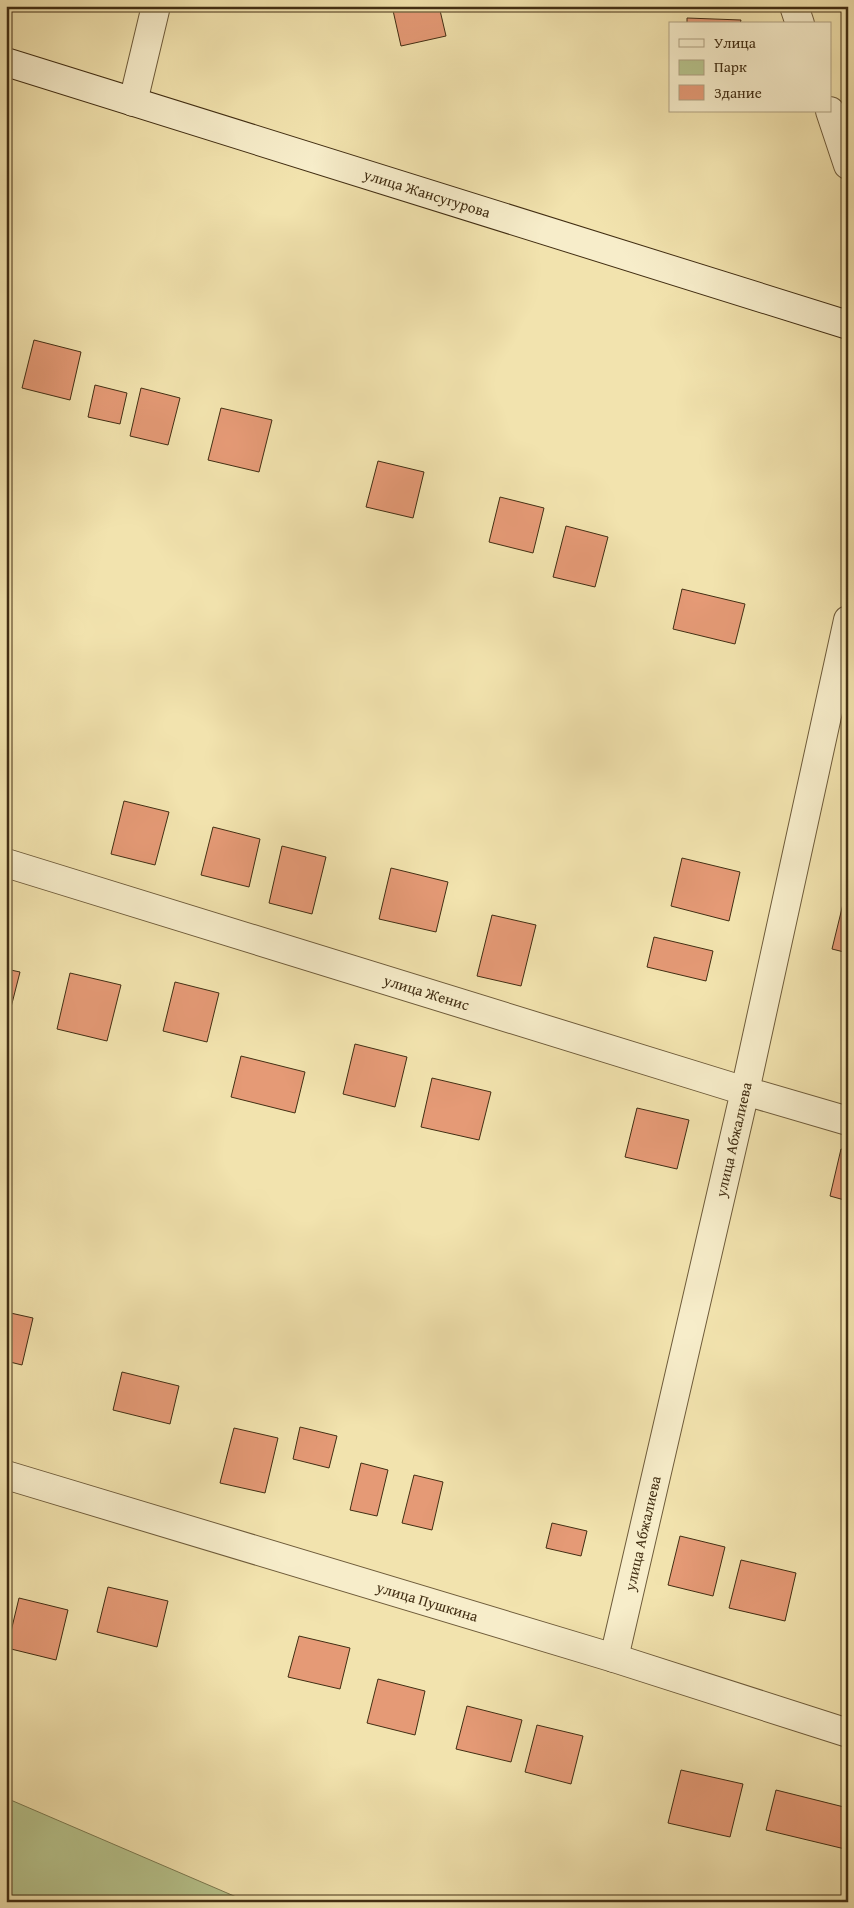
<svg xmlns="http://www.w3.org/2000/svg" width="854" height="1908" viewBox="0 0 854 1908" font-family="'Gentium Book Plus',serif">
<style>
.green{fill:#b7c48d;stroke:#7c7950}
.building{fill:#e59a76;stroke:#422e13}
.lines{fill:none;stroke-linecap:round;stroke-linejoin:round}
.minor-casing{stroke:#6e5b3a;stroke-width:30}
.tertiary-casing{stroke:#6e5b3a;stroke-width:30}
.secondary-casing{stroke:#422e13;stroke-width:30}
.minor{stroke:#f7edca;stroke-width:28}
.tertiary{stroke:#f7edca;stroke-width:28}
.secondary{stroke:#f7edca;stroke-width:28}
.labels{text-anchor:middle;stroke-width:5;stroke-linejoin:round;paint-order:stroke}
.street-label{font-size:15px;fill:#422e13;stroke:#f7edca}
</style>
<rect width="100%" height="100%" fill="#f2e3ae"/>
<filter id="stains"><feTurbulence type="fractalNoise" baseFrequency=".004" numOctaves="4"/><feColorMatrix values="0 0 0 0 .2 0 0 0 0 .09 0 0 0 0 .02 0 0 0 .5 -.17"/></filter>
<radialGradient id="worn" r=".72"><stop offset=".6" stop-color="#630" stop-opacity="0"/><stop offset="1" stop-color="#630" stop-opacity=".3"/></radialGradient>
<polygon class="green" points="6,1798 248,1902 6,1902"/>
<g class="building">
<polygon points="392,6 439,6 446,36 401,46"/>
<polygon points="687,18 741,20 740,24 687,24"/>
<polygon points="34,340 81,352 70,400 22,388"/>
<polygon points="95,385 127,393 120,424 88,417"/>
<polygon points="141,388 180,398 168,445 130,436"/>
<polygon points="221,408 272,420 259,472 208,460"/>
<polygon points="378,461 424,472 413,518 366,507"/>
<polygon points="500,497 544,508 533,553 489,542"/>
<polygon points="566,526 608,537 595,587 553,577"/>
<polygon points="682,589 745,604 735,644 673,629"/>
<polygon points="124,801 169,812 155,865 111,854"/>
<polygon points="213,827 260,839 249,887 201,875"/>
<polygon points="282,846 326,857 312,914 269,903"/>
<polygon points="682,858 740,872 729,921 671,906"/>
<polygon points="391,868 448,882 436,932 379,919"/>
<polygon points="843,904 848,905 848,953 832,949"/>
<polygon points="492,915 536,925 521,986 477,976"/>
<polygon points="654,937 713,951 706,981 647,967"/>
<polygon points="6,969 20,972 7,1023 6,1023"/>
<polygon points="70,973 121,985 107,1041 57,1029"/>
<polygon points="175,982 219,993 207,1042 163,1031"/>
<polygon points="355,1044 407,1057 395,1107 343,1094"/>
<polygon points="241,1056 305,1072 295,1113 231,1097"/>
<polygon points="432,1078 491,1092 479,1140 421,1127"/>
<polygon points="637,1108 689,1120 677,1169 625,1157"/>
<polygon points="841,1149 848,1151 848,1201 830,1196"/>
<polygon points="6,1312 33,1318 22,1365 6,1361"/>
<polygon points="122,1372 179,1386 170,1424 113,1410"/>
<polygon points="300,1427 337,1436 329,1468 293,1459"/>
<polygon points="234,1428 278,1438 265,1493 220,1483"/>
<polygon points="361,1463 388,1470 377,1516 350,1510"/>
<polygon points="414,1475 443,1482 432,1530 402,1523"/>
<polygon points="552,1523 587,1531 581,1556 546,1548"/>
<polygon points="680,1536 725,1547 713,1596 668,1585"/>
<polygon points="741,1560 796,1573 785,1621 729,1608"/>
<polygon points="108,1587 168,1601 157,1647 97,1632"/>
<polygon points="19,1598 68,1610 56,1660 7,1648"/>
<polygon points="299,1636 350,1648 340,1689 288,1677"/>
<polygon points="378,1679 425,1691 415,1735 367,1723"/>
<polygon points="467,1706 522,1720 511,1762 456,1749"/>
<polygon points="537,1725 583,1736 571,1784 525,1772"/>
<polygon points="681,1770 743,1784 730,1837 668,1823"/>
<polygon points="776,1790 848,1808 848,1836 845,1849 766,1830"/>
</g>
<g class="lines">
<g class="minor-casing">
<g id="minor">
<polyline points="133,102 156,6"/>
<path id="s1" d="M 6,863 L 745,1091 L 848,1121"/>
<path id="s2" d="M 6,1475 L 614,1658 L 848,1733"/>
</g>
</g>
<g class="tertiary-casing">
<g id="tertiary">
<polyline points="794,6 800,24"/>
<polyline points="830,111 848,165"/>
<path id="s3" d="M 614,1658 L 745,1091 L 848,620"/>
</g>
</g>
<g class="secondary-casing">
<g id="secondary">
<path id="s4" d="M 6,62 L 848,325"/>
</g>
</g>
<use href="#minor" class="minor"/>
<use href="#tertiary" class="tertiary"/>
<use href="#secondary" class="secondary"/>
</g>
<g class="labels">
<g class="street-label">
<text dy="5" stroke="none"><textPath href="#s4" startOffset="441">улица Жансугурова</textPath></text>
<text dy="5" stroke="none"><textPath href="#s1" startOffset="440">улица Женис</textPath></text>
<text dy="5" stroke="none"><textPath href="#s3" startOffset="532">улица Абжалиева</textPath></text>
<text dy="5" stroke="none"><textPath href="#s3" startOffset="128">улица Абжалиева</textPath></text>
<text dy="5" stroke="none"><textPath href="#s2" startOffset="440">улица Пушкина</textPath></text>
</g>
</g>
<rect width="854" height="1908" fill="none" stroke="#f2e3ae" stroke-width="25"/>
<rect x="8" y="8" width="839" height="1893" fill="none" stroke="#422e13" stroke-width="2.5"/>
<rect x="12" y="12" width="829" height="1883" fill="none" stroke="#422e13"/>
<rect x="669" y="22" width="162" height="90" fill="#f7edca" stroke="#afa181"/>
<rect x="679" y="39" width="25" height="8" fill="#f7edca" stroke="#afa181"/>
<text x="714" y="48" font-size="15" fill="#422e13">Улица</text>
<rect x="679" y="60" width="25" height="15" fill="#b7c48d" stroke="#afa181"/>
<text x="714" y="72" font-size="15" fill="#422e13">Парк</text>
<rect x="679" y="85" width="25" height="15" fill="#e59a76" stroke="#afa181"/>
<text x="714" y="98" font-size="15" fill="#422e13">Здание</text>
<rect width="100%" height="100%" filter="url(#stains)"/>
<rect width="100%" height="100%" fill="url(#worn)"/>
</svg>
